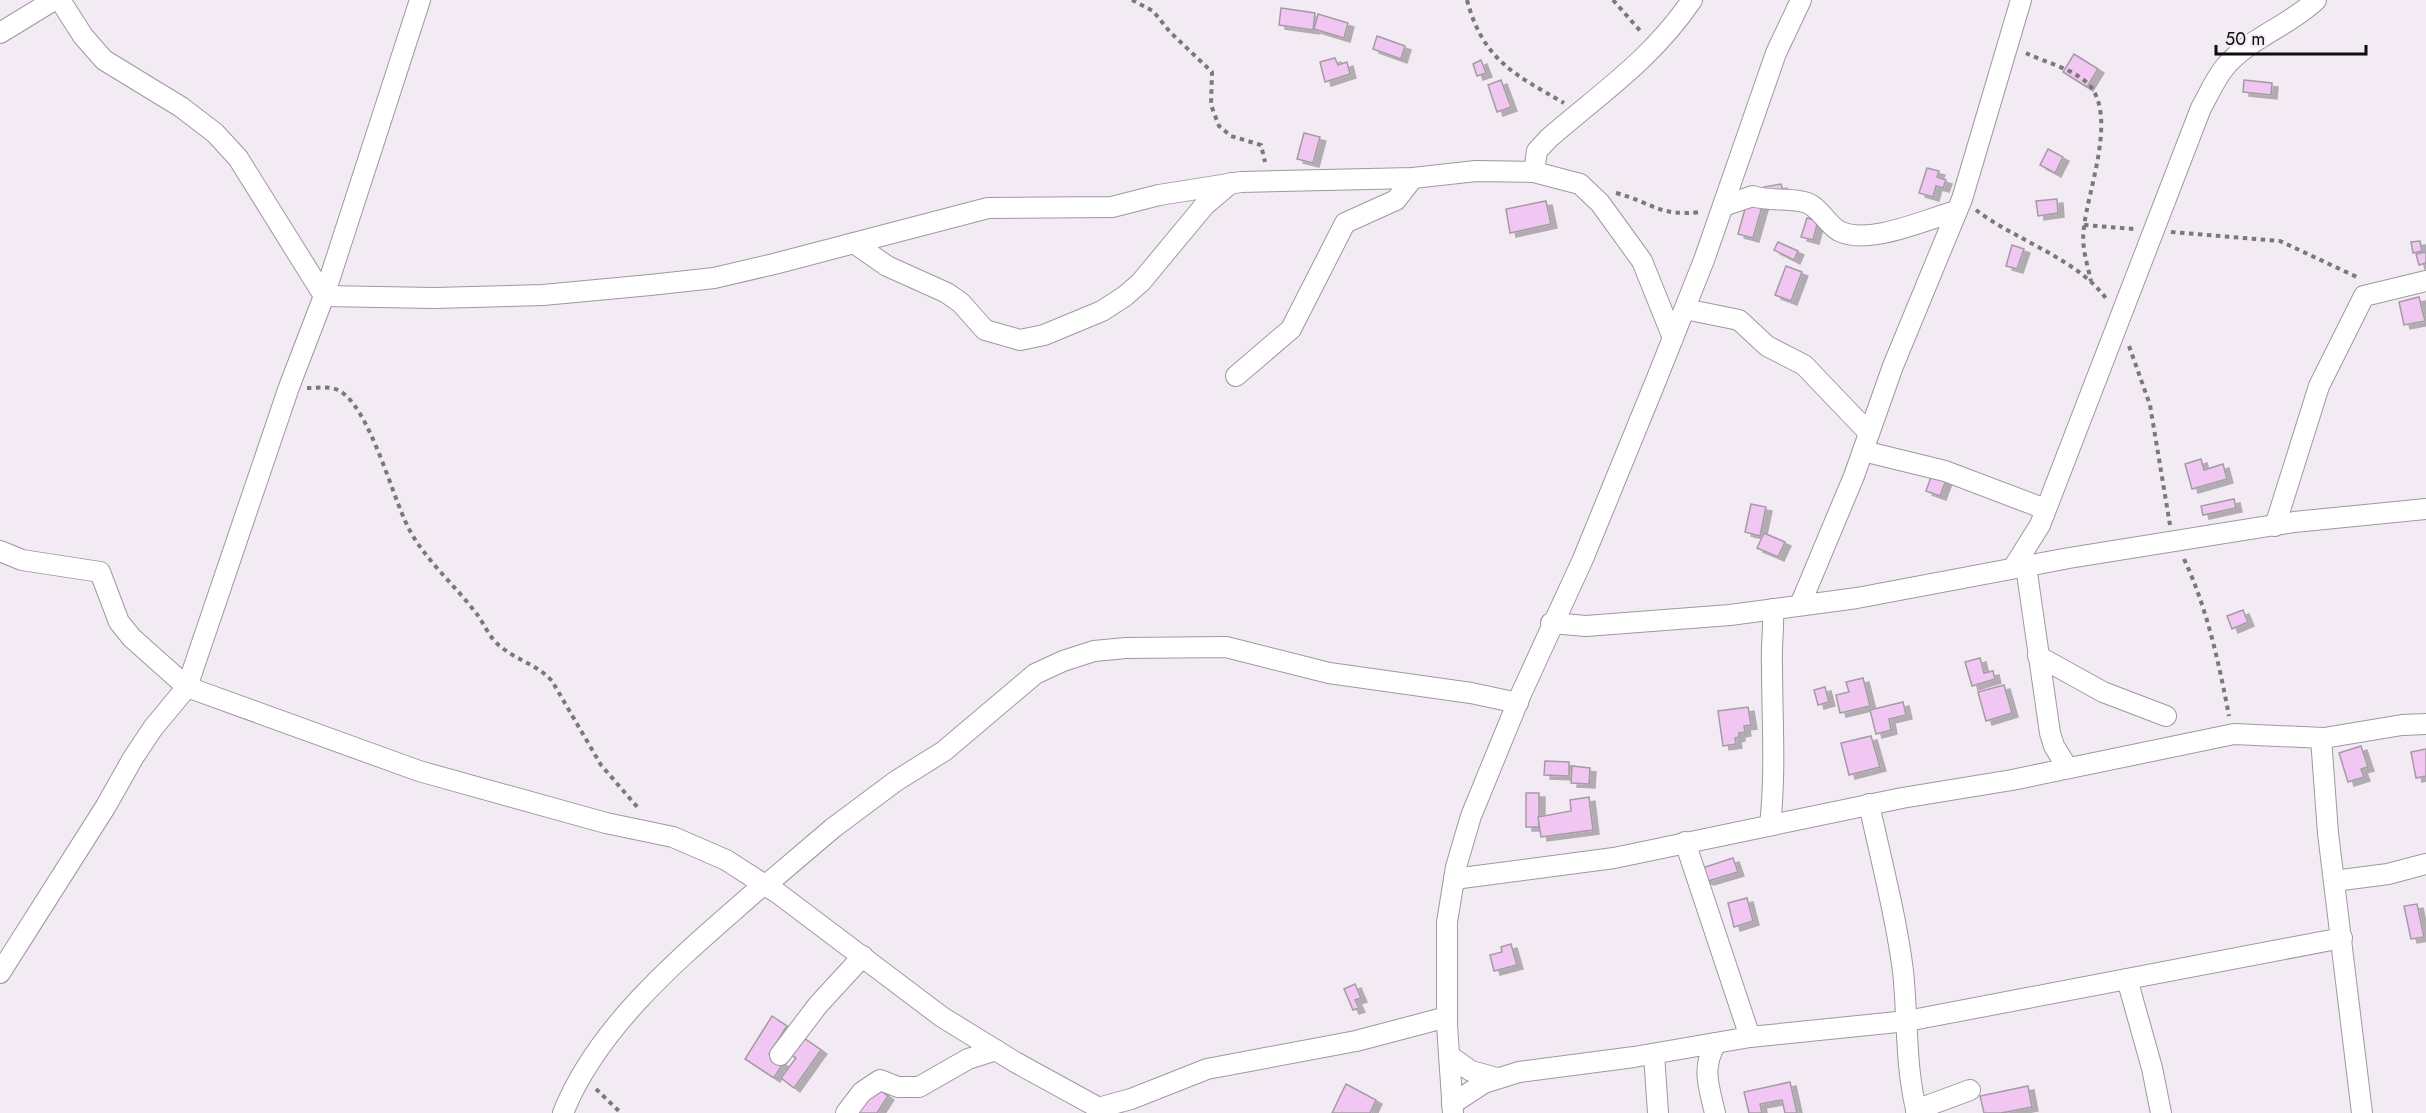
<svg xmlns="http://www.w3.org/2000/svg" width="2426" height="1113" viewBox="0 0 2426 1113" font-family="Jost,sans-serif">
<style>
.building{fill:#f1c6f3;stroke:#a39ca3;stroke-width:1.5;filter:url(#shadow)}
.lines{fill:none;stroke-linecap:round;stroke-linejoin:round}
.minor-casing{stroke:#9f98a0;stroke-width:22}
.path{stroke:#7c777c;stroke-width:4;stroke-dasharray:4.5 4.5;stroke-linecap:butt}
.minor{stroke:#fff;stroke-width:20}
</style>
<defs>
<filter id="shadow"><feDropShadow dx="6" dy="4" stdDeviation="0" flood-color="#0004"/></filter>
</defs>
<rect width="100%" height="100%" fill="#f3ebf3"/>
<g class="building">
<polygon points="1281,8 1315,13 1313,30 1279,25"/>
<polygon points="1318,14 1348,23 1344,38 1314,29"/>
<polygon points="1377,36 1405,46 1401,59 1373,49"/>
<polygon points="2074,54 2098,69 2087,87 2063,72"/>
<polygon points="1335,58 1338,65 1347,62 1350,74 1325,82 1320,62"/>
<polygon points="1481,60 1486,73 1477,76 1473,64"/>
<polygon points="1501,80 1511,107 1497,112 1488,85"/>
<polygon points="2244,80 2272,83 2271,95 2243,92"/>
<polygon points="1304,133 1320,137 1313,163 1297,159"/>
<polygon points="2048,149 2063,157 2055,173 2040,165"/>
<polygon points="1927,168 1939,171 1937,177 1946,180 1943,188 1936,186 1933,197 1919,193"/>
<polygon points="1781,184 1784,194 1767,198 1764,187"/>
<polygon points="1748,198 1763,203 1753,238 1738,234"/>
<polygon points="2057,199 2058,213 2038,216 2036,201"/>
<polygon points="1546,201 1551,224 1510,233 1506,209"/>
<polygon points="1807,218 1818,221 1813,240 1801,237"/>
<polygon points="2420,241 2422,251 2413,253 2411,242"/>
<polygon points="1778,242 1798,251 1794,260 1774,250"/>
<polygon points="2012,245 2024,249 2017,269 2006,266"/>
<polygon points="2426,252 2426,263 2419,265 2416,254"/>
<polygon points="1786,266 1802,272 1791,301 1775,295"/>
<polygon points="2419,297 2425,321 2404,325 2399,302"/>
<polygon points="2201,459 2204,470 2223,464 2227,479 2192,489 2185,464"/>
<polygon points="1932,474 1946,480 1940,496 1926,491"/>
<polygon points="2234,499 2236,508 2203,515 2201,506"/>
<polygon points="1751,504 1766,507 1760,536 1745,532"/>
<polygon points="1764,533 1785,542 1778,557 1757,548"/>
<polygon points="2243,610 2248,622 2232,629 2227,616"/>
<polygon points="1980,658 1984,673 1993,671 1995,679 1972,686 1965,662"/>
<polygon points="1863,678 1870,706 1840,713 1836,695 1849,692 1846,682"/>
<polygon points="2004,685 2012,713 1986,721 1978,692"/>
<polygon points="1825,687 1829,702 1818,705 1814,690"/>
<polygon points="1903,702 1906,715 1889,719 1891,730 1876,734 1870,710"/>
<polygon points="1748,707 1751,725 1744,726 1745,732 1739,733 1739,737 1735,738 1736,744 1723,746 1718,711"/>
<polygon points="1871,736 1880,767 1849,775 1841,743"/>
<polygon points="2361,746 2368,767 2361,769 2364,777 2348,782 2339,753"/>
<polygon points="2426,749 2426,776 2416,778 2411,752"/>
<polygon points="1545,761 1569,762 1569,776 1544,775"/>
<polygon points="1572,766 1590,768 1589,784 1571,783"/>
<rect x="1526" y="793" width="13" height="34"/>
<polygon points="1589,797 1593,830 1541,837 1538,817 1571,811 1570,800"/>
<polygon points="1733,858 1738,872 1708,881 1687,873"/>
<polygon points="1747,898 1753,921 1734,927 1728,903"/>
<polygon points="2417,904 2424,937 2411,939 2404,906"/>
<polygon points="1511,944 1517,965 1494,971 1490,955 1502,952 1501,947"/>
<polygon points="1355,984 1361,998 1355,1000 1359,1008 1353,1010 1344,989"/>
<polygon points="772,1016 787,1026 769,1054 783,1063 774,1078 745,1059"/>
<polygon points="801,1036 821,1050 794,1088 781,1078 796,1058 788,1053"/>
<polygon points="1790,1082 1797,1113 1785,1113 1782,1100 1760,1104 1762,1113 1749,1113 1744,1092"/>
<polygon points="1346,1084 1376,1100 1370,1113 1332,1113"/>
<polygon points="874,1086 888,1096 877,1113 857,1113"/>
<polygon points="2028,1086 2032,1107 2001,1113 1984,1113 1980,1096"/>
</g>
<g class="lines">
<g class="minor-casing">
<g id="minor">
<polyline points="60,0 83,36 104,60 181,107 215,133 238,158 324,296 434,298 543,295 650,285 714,278 774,264 988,208 1112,207 1159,195 1241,182 1413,178 1476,171 1534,172 1580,184 1600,203 1642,261 1673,338"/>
<polyline points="0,33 54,0"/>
<path d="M 1534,172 L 1537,151 L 1549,138 C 1601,93 1652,59 1692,0"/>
<path d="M 1723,206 L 1753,196 C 1770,202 1786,197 1804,202 C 1819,205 1826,224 1839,231 C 1869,246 1926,219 1957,211"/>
<polyline points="854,243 887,266 947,293 961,303 985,330 1020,340 1044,335 1102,311 1125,296 1141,282 1204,206 1231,183"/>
<polyline points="1685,309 1739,320 1767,346 1804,365 1869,433"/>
<polyline points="1236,376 1291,329 1345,223 1396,200 1413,178"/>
<polyline points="1863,451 1945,471 2045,509"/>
<polyline points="2275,526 2319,386 2364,296 2426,281"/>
<polyline points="0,551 22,560 100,572 119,622 132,638 187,687 419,771 606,823 673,837 726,860 779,894 942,1017 1015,1062 1108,1113"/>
<polyline points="2026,566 2050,733 2054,746 2067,767"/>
<path d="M 2013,568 L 2040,525 L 2201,108 C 2209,94 2215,79 2225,67 C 2249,38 2289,26 2316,0"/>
<polyline points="1800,605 1854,476 1893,366 1962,199 2021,0"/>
<polyline points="1551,623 1586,626 1730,615 1857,598 2069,558 2294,522 2426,509"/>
<polyline points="2038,656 2103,692 2166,716"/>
<polyline points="2321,738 2328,833 2362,1113"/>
<path d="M 1869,804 C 1881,860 1896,915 1903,971 C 1908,1018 1905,1067 1917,1113"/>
<path d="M 1770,825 C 1776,772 1772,718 1772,665 C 1771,647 1774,628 1773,609"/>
<polyline points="1685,842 1750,1037"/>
<polyline points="1454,879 1614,858 1902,798 2012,780 2234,734 2324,738 2402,725 2426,724"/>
<polyline points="2334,881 2388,874 2426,864"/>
<polyline points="766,885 833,828 896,781 944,751 1035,674 1063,661 1094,651 1126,648 1226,647 1329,673 1471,693 1518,703"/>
<polyline points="0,973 106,806 133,758 153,728 187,687 289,387 324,296 420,0"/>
<polyline points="2127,979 2152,1068 2161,1113"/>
<polyline points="1654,1054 1658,1113"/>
<polyline points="780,1055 818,1005 863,956"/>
<polyline points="1451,1057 1471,1071 1497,1078"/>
<polyline points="1452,1104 1484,1083 1519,1072 1634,1057 1750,1037 1907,1021 2342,938"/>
<polyline points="1098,1108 1131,1099 1207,1069 1356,1041 1447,1017"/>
<polyline points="1916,1110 1970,1090"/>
<path d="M 563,1113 C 600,1020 691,949 764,884"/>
<polyline points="846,1113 862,1092 880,1080 898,1087 919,1087 968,1059 996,1050"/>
<polyline points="1453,1113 1447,1025 1447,922 1456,867 1471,816 1521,694 1583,559 1655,383 1704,260 1776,53 1801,0"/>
<path d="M 1715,1113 C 1709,1087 1701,1068 1716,1043"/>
</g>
</g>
<g class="path">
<polyline points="1132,0 1153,11 1170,32 1212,72 1211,105 1219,126 1231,136 1261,145 1265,162"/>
<path d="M 1467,0 C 1483,60 1514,74 1564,103"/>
<polyline points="1613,0 1642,33"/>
<path d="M 2026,53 C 2046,63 2076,69 2091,87 C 2116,120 2088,190 2084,227 C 2081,246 2087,263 2091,281"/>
<path d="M 1616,193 C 1651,202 1659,217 1700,212"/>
<path d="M 1976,210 C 2015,240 2080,260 2107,300"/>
<polyline points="2084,225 2134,229"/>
<polyline points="2171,232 2280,241 2359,278"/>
<polyline points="2129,346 2150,405 2170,525"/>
<path d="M 307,388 C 317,388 329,386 338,390 C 369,405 392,496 408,527 C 424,559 454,584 476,613 C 484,623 489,638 500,646 C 516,660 538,665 552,681 L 601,765 L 639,809"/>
<path d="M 2184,559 C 2207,608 2219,663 2229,716"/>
<polyline points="596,1089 621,1113"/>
</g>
<use href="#minor" class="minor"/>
</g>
<path d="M2216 45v9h150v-9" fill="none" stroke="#0e0c0e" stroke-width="3"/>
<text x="2225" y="45" font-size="18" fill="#0e0c0e" stroke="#f3ebf3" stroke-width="4.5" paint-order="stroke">50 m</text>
</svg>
